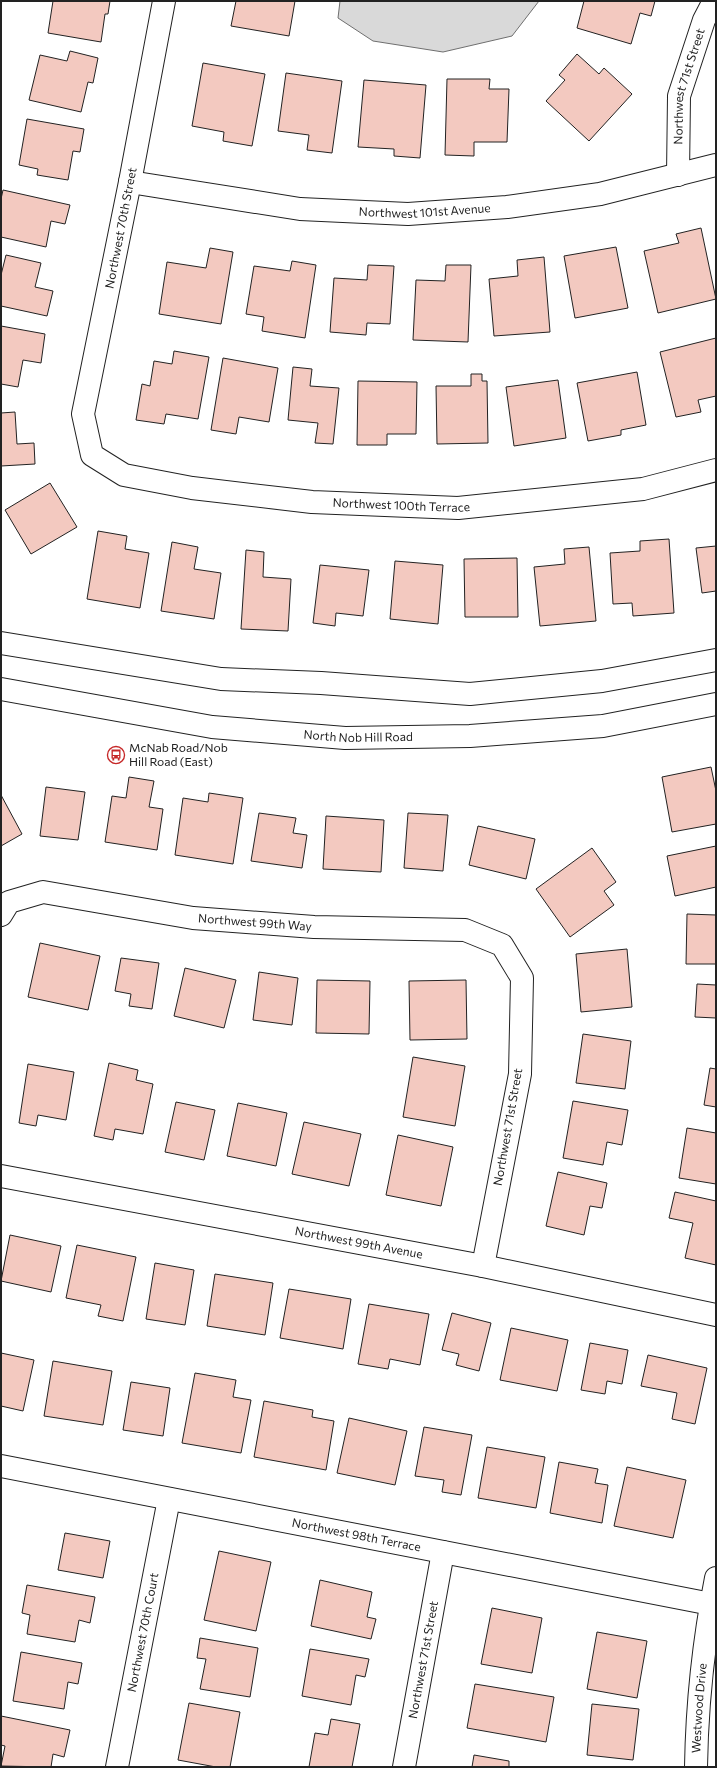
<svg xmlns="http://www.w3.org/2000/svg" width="717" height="1768" viewBox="0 0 717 1768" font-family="Commissioner,sans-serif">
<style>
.water{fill:#d9d9d9;stroke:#6f6f6f}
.building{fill:#f3c9c0;stroke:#222}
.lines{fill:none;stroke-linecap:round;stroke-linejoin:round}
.minor-casing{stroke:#222;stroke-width:24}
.major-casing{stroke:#222;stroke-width:24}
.minor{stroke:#fff;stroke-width:22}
.major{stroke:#fff;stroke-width:22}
.labels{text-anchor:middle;stroke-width:3;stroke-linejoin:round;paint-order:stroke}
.street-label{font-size:12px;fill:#222;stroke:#fff}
.poi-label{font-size:12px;fill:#222;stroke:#fff;text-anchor:start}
</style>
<rect width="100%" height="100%" fill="#fff"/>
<polygon class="water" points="340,1 539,1 512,36 443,52 373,41 338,18"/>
<g class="building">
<polygon points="53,1 110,1 108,14 105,14 101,42 48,33"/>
<polygon points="236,1 295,1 289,36 231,26"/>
<polygon points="584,1 655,1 651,16 640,13 631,44 577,28"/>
<polygon points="70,51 98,58 93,83 88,82 81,112 29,100 40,55 67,61"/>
<polygon points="577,54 599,74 604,68 632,94 589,141 546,101 565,80 559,75"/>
<polygon points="203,63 265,74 252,146 223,141 224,132 192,126"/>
<polygon points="286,73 342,81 332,153 307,150 309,135 278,131"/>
<polygon points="447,79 490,79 489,89 509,89 507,142 474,142 474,156 445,155"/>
<polygon points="364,80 426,85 420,158 394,156 394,149 358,147"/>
<polygon points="27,119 84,129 80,152 73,151 68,180 37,175 38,169 19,165"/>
<polygon points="3,190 70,205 65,224 51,221 46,247 1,237 1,199"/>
<polygon points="701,228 716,299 658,313 644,251 679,243 676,234"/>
<polygon points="616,247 628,308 575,318 564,256"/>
<polygon points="210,248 233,252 221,324 159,314 167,262 206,268"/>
<polygon points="6,255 41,263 35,287 53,291 47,316 1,306 1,275"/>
<polygon points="544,257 550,332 494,336 489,279 518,276 517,260"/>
<polygon points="292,261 316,265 305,338 262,331 264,317 246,314 254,266 290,271"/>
<polygon points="368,265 394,266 390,324 367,323 366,335 330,332 334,278 367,280"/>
<polygon points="446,265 471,265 468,342 413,340 416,280 445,281"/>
<polygon points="1,326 45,334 41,363 23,360 18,387 1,384"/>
<polygon points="716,338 716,396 698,400 701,412 676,417 660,352"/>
<polygon points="174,351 209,357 198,419 166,414 164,424 136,420 142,384 150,386 154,361 172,364"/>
<polygon points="223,358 278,368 269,422 239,417 236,434 211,430"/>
<polygon points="293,367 312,369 310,386 339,388 333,444 315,443 318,423 288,420"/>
<polygon points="637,372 646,425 621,430 621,435 588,441 577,383"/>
<polygon points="471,374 482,374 482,381 487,381 488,443 437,444 436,386 471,386"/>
<polygon points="558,380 566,438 514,446 506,387"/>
<polygon points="358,381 417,382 416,434 387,434 387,445 357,445"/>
<polygon points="15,412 17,444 34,443 35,464 1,466 1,413"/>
<polygon points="50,483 77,527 31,554 5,510"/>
<polygon points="98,531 127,536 125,549 149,553 140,608 87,599"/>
<polygon points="669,539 674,613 633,616 632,603 613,604 610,553 640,551 640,541"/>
<polygon points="172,542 198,547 194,569 221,573 214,619 161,611"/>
<polygon points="716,546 716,591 702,593 696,548"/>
<polygon points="589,547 596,621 540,626 534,567 565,564 564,549"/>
<polygon points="246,550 264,552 263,577 291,579 288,631 241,629"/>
<polygon points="517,558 518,617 465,617 464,559"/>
<polygon points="395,561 443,565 438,624 390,619"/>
<polygon points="320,565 369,570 363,616 336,613 335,626 313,623"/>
<polygon points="711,767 716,791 716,824 672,832 662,777"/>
<polygon points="129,777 154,781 149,807 163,809 157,850 105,842 112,796 126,798"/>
<polygon points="46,787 85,792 78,840 40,836"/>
<polygon points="209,793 243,798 233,864 175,855 183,798 208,802"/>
<polygon points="1,795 22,834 1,846"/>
<polygon points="259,813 296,818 293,833 307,835 302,868 251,861"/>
<polygon points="408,813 448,815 443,871 404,868"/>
<polygon points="326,816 384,820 381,872 323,869"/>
<polygon points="478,826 535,839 526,879 469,865"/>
<polygon points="716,846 716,887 675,896 667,856"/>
<polygon points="592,848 616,882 604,891 614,905 570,937 536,889"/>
<polygon points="687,914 716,915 716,964 686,964"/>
<polygon points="40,943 100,956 88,1010 28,997"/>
<polygon points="627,949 632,1007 581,1012 576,954"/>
<polygon points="121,958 159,963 152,1009 129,1006 131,994 115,991"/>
<polygon points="185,968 236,980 224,1028 174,1016"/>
<polygon points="259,972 298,978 292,1025 253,1020"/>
<polygon points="317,980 370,981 369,1034 316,1033"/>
<polygon points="466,980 467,1039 410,1040 409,981"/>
<polygon points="697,984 716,985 716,1018 695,1017"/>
<polygon points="583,1034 631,1041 625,1089 576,1083"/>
<polygon points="413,1057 465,1066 455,1126 403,1117"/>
<polygon points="109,1063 138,1070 136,1080 153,1084 143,1134 115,1129 113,1140 94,1136"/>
<polygon points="28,1064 74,1072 66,1120 38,1115 36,1126 19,1123"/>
<polygon points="710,1068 716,1069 716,1107 704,1105"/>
<polygon points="573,1101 628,1110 622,1145 607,1142 603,1165 563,1158"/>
<polygon points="176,1102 215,1110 204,1160 165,1152"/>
<polygon points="238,1103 287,1113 276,1166 227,1156"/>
<polygon points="304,1122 361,1134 349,1186 292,1174"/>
<polygon points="687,1128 716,1133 716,1184 679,1178"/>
<polygon points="398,1135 453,1147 441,1206 386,1195"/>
<polygon points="558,1172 607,1183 602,1208 590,1206 584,1235 546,1226"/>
<polygon points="675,1192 716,1201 716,1265 685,1258 693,1223 669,1218"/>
<polygon points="10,1235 61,1246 51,1292 1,1281"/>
<polygon points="77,1245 136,1257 123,1321 98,1316 101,1305 66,1298"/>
<polygon points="155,1263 194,1270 185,1325 146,1319"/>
<polygon points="215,1274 273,1283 265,1335 207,1326"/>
<polygon points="289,1289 351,1299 343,1349 280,1338"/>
<polygon points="369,1304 429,1314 420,1365 390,1359 388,1369 358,1364"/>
<polygon points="452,1313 491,1323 479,1371 456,1365 459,1354 442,1350"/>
<polygon points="511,1328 568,1340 557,1391 500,1380"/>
<polygon points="590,1343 628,1350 622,1384 607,1381 605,1394 581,1390"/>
<polygon points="1,1353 34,1360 23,1411 1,1406"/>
<polygon points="648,1355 707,1368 695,1424 672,1419 677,1393 641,1386"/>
<polygon points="53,1361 112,1371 103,1425 44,1416"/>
<polygon points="195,1373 236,1380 233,1397 251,1400 241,1453 182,1443"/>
<polygon points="131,1382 170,1388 163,1436 123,1430"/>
<polygon points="264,1401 313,1410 312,1417 334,1421 326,1470 254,1457"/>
<polygon points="349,1418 407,1431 395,1485 337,1473"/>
<polygon points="424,1427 472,1435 461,1495 442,1492 444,1480 415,1476"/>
<polygon points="487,1447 545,1457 536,1508 478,1498"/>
<polygon points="559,1462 598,1469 595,1483 608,1485 602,1523 550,1513"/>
<polygon points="627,1467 686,1480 673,1538 614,1526"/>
<polygon points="65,1533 110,1541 103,1578 58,1570"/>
<polygon points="219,1551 271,1562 256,1631 204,1620"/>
<polygon points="320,1580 372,1592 367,1617 376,1619 371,1639 311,1626"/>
<polygon points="27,1585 95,1597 90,1623 79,1620 75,1642 27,1634 30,1615 22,1613"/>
<polygon points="492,1608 542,1618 532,1673 481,1664"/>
<polygon points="597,1632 647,1641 637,1698 587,1689"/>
<polygon points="200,1638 258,1648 250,1697 200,1689 206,1659 197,1658"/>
<polygon points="310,1649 369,1659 365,1677 356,1675 351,1705 302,1696"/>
<polygon points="21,1652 82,1663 78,1684 68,1682 64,1709 13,1701"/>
<polygon points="475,1684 554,1697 546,1742 467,1728"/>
<polygon points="189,1703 240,1712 230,1767 216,1767 178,1760"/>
<polygon points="592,1704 639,1709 633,1760 587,1755"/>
<polygon points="1,1716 70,1730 64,1757 53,1754 51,1767 1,1766 5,1746 1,1745"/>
<polygon points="331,1719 360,1724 352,1767 309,1767 315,1733 328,1735"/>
<polygon points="474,1755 509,1761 509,1767 472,1767"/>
</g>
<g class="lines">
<g class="minor-casing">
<g id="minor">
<path id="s1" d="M 164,1 L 130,182 L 83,414 L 92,455 L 124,475 L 192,488 L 312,502 L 458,508 L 643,489 L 716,470"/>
<path id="s2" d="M 678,175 L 679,96 L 704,20 L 714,1"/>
<path id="s3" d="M 130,182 L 300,209 L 408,214 L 507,207 L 600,194 L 716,165"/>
<path id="s4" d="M 1,915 L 9,902 L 43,892 L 193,918 L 314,927 L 465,930 L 502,945 L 522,978 L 520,1074 L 483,1266"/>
<path id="s5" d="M 1,1176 L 483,1266 L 716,1315"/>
<path id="s6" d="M 1,1466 L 711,1604"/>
<path id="s7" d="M 117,1767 L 169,1499"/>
<path id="s8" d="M 404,1767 L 443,1552"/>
<path id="s9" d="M 696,1767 C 697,1704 704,1639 716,1578"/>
</g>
</g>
<g class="major-casing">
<g id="major">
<polyline points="1,643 221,679 321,683 470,694 602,681 716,660"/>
<path id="s10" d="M 1,689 L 212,727 L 345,738 L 470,736 L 603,726 L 716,704"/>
</g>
</g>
<use href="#minor" class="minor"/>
<use href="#major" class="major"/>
</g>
<defs>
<g id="bus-ring" transform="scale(0.9)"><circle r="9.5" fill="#fff" stroke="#c62828" stroke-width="1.5"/><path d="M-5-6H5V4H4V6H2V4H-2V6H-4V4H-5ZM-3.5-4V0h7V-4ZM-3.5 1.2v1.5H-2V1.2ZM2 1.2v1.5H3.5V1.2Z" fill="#c62828"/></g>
</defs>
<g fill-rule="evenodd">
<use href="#bus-ring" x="116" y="755"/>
</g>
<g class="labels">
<g class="street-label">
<text dy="4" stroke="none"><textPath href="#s2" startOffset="90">Northwest 71st Street</textPath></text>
<text dy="4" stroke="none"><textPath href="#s3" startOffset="297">Northwest 101st Avenue</textPath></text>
<text transform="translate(121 228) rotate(-79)" y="4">Northwest 70th Street</text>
<text dy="4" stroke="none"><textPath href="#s1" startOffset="780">Northwest 100th Terrace</textPath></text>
<text dy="4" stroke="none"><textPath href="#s10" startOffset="361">North Nob Hill Road</textPath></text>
<text dy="4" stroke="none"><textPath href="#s4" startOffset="265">Northwest 99th Way</textPath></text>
<text transform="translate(508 1127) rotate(-80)" y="4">Northwest 71st Street</text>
<text dy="4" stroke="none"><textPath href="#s5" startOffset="364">Northwest 99th Avenue</textPath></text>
<text dy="4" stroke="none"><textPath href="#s6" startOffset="362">Northwest 98th Terrace</textPath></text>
<text dy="4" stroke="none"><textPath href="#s7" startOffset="137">Northwest 70th Court</textPath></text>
<text dy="4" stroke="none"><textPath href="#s8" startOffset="109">Northwest 71st Street</textPath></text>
<text dy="4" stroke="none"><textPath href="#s9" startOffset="59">Westwood Drive</textPath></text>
</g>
<g class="poi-label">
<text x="129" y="752">McNab Road/Nob<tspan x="129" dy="14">Hill Road (East)</tspan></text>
</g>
</g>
<rect width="717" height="1768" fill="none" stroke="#222222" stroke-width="4"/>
</svg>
